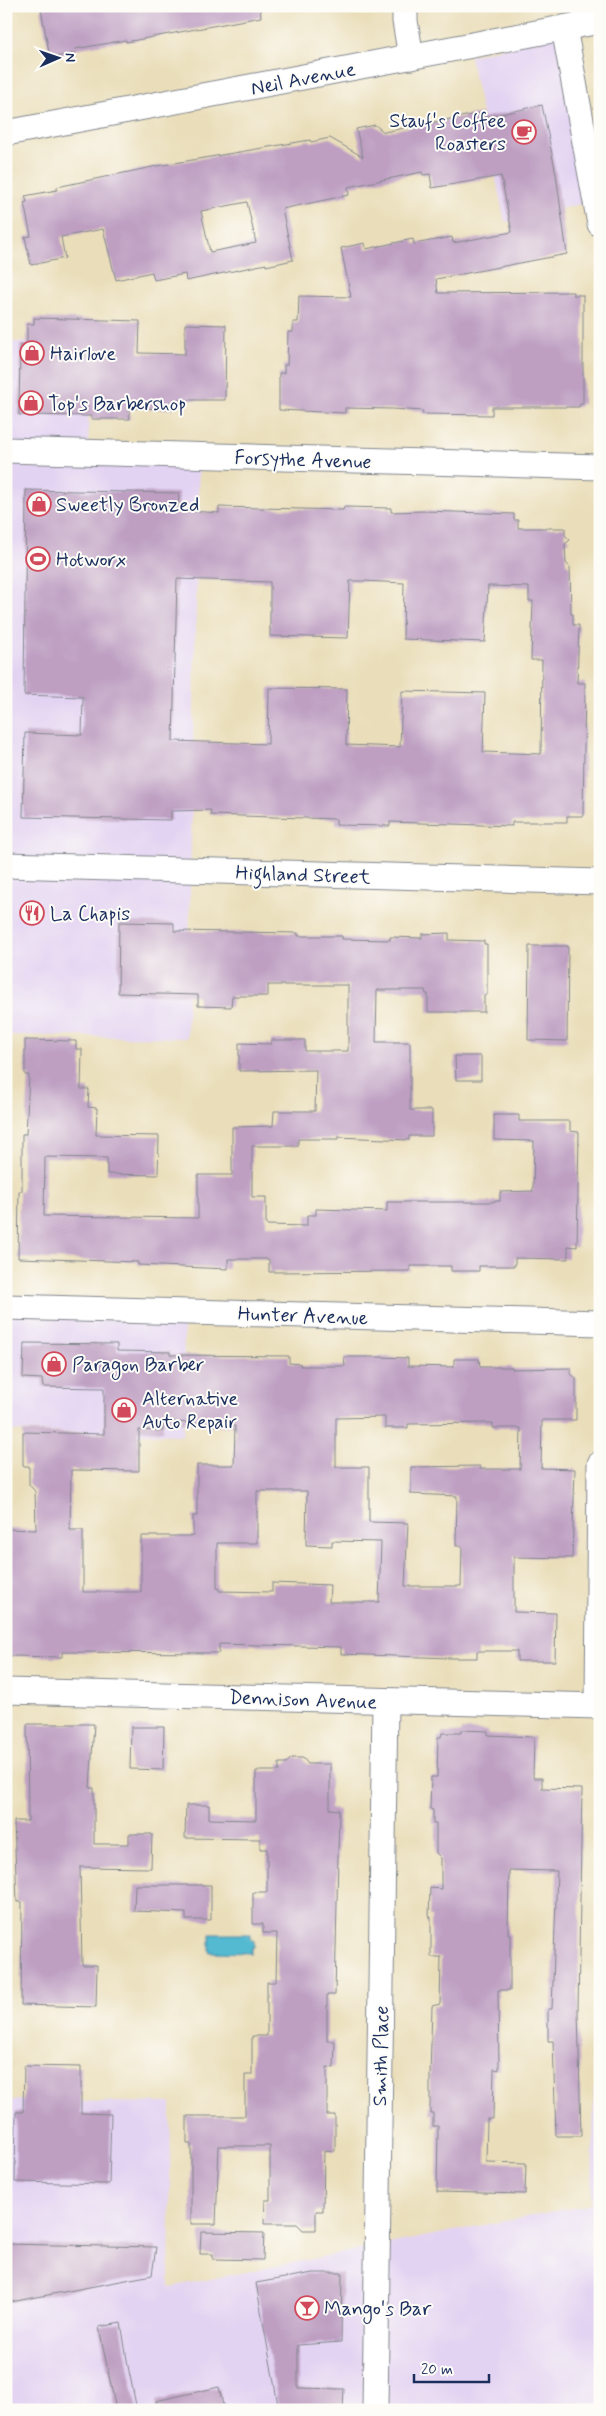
<svg xmlns="http://www.w3.org/2000/svg" width="606" height="2416" viewBox="0 0 606 2416" font-family="Mynerve,sans-serif">
<style>
.built{fill:#e3d3f2}
.water{fill:#53bad1;stroke:#377498}
.building{fill:#be9fc2;fill-rule:evenodd}
.lines{fill:none;stroke-linecap:round;stroke-linejoin:round}
.minor-casing{stroke:#82868c;stroke-width:27}
.minor{stroke:#fff;stroke-width:25}
.labels{text-anchor:middle;stroke-width:4;stroke-linejoin:round;paint-order:stroke}
.street-label{font-size:20px;fill:#1b2f5e;stroke:#fdfcf7}
.poi-label{font-size:20px;fill:#1b2f5e;stroke:#fdfcf7;text-anchor:start}
</style>
<rect width="100%" height="100%" fill="#fdfcf7"/>
<filter id="ink" filterUnits="userSpaceOnUse"><feTurbulence type="fractalNoise" baseFrequency=".02" numOctaves="2"/><feDisplacementMap in="SourceGraphic" scale="10" xChannelSelector="R" yChannelSelector="G"/><feConvolveMatrix kernelMatrix="1 2 1 2 8 2 1 2 1" color-interpolation-filters="sRGB"/></filter>
<filter id="wash" filterUnits="userSpaceOnUse"><feTurbulence type="fractalNoise" baseFrequency=".0096" numOctaves="4" result="noise"/><feDisplacementMap in="SourceGraphic" scale="20" xChannelSelector="R" yChannelSelector="G"/><feGaussianBlur stdDeviation="1.12" result="paint"/><feColorMatrix in="noise" values="0 0 0 0 0 0 0 0 0 0 0 0 0 0 0 0 0 1.4 0 .05"/><feComposite in="paint" operator="in"/></filter>
<g filter="url(#wash)">
<rect width="100%" height="100%" fill="#eadeba"/>
<g class="built">
<polygon points="559,35 589,202 505,222 470,56"/>
<polygon points="6,342 90,343 88,450 199,456 187,1038 6,1035"/>
<polygon points="6,1307 184,1312 183,1435 6,1431"/>
<polygon points="594,2087 600,2088 600,2410 6,2410 6,2100 171,2103 169,2287 592,2204"/>
</g>
<polygon class="water" points="210,1934 251,1934 251,1940 254,1940 254,1947 251,1948 251,1953 210,1952"/>
<g id="blocks">
<g class="building">
<polygon points="44,6 260,6 261,17 126,42 126,40 75,49 76,53 50,58 41,9 45,8"/>
<path d="M 542,105 L 556,174 L 567,254 L 436,279 L 438,293 L 573,292 L 573,295 L 583,295 L 583,404 L 580,404 L 579,407 L 492,407 L 492,415 L 422,414 L 423,411 L 392,409 L 345,408 L 345,413 L 279,410 L 279,373 L 284,373 L 284,365 L 287,365 L 288,332 L 293,332 L 293,322 L 298,322 L 299,296 L 351,297 L 341,248 L 365,243 L 366,249 L 413,239 L 414,244 L 452,237 L 453,243 L 512,232 L 501,176 L 432,188 L 430,174 L 423,175 L 422,172 L 348,187 L 349,195 L 282,209 L 293,260 L 266,266 L 266,264 L 186,281 L 185,274 L 154,280 L 152,272 L 116,280 L 103,229 L 61,237 L 65,258 L 31,265 L 25,237 L 31,236 L 24,203 L 27,202 L 25,196 L 57,190 L 57,187 L 157,166 L 310,140 L 311,142 L 330,138 L 363,157 L 356,129 L 375,125 L 384,132 L 481,113 L 482,118 ZM 247,202 L 256,243 L 210,252 L 201,211 Z"/>
<polygon points="34,318 140,321 139,353 185,354 185,324 226,325 225,400 173,400 173,409 129,408 130,419 91,419 91,416 19,415 20,345 27,345 27,324 34,324"/>
<path d="M 26,490 L 179,493 L 178,510 L 219,513 L 219,507 L 343,510 L 344,507 L 391,508 L 391,512 L 425,511 L 514,514 L 514,520 L 518,520 L 518,528 L 565,528 L 565,535 L 570,540 L 565,544 L 566,563 L 570,567 L 571,614 L 573,614 L 573,625 L 579,625 L 577,683 L 585,683 L 583,816 L 567,816 L 567,822 L 512,822 L 512,826 L 390,822 L 390,826 L 336,825 L 336,819 L 210,815 L 211,810 L 171,811 L 171,820 L 23,817 L 25,733 L 82,735 L 83,697 L 24,695 ZM 177,579 L 270,582 L 270,636 L 348,638 L 350,581 L 363,581 L 404,583 L 403,639 L 485,642 L 488,586 L 529,587 L 529,601 L 533,601 L 531,660 L 542,660 L 541,754 L 483,752 L 485,693 L 402,691 L 400,747 L 346,745 L 347,689 L 269,688 L 268,744 L 173,741 Z"/>
<polygon points="119,922 174,923 174,931 298,933 298,936 342,936 342,939 390,940 390,937 422,938 422,934 449,933 449,940 484,941 484,944 487,944 487,995 484,995 484,1012 428,1012 428,994 426,994 425,990 377,990 376,1042 410,1042 410,1110 432,1110 432,1136 409,1136 409,1140 338,1137 338,1139 298,1139 298,1146 252,1146 252,1197 266,1197 266,1225 307,1226 307,1215 316,1215 316,1209 387,1211 387,1202 493,1202 493,1201 500,1201 500,1192 533,1191 534,1141 494,1140 494,1115 519,1115 519,1121 570,1121 570,1131 579,1132 577,1247 568,1246 568,1259 515,1258 515,1266 479,1266 479,1271 451,1271 451,1266 410,1266 410,1271 269,1272 269,1259 228,1259 228,1269 138,1265 138,1262 18,1258 19,1191 22,1191 22,1134 26,1134 29,1075 25,1075 25,1040 76,1041 76,1049 82,1049 81,1089 89,1089 88,1107 97,1108 96,1135 159,1136 158,1175 107,1174 107,1158 45,1157 44,1216 198,1218 198,1175 232,1175 232,1127 273,1126 274,1111 315,1111 316,1070 239,1071 239,1043 271,1044 271,1040 305,1040 305,1051 348,1051 348,985 268,985 268,996 232,996 231,1007 198,1006 198,995 118,993"/>
<polygon points="529,946 568,946 567,1041 528,1040"/>
<polygon points="455,1056 481,1056 481,1080 456,1080"/>
<path d="M 24,1343 L 117,1344 L 117,1351 L 170,1352 L 170,1355 L 289,1356 L 289,1363 L 301,1364 L 300,1366 L 345,1366 L 344,1357 L 379,1357 L 408,1358 L 408,1366 L 454,1367 L 454,1359 L 479,1359 L 480,1367 L 512,1367 L 512,1369 L 571,1368 L 571,1374 L 576,1378 L 576,1420 L 542,1420 L 541,1468 L 575,1469 L 572,1558 L 514,1557 L 514,1612 L 556,1613 L 555,1661 L 517,1661 L 517,1651 L 477,1651 L 477,1658 L 450,1658 L 341,1654 L 341,1647 L 219,1644 L 219,1653 L 62,1652 L 62,1657 L 10,1656 L 10,1651 L 6,1651 L 6,1529 L 36,1530 L 35,1491 L 29,1485 L 29,1466 L 23,1466 L 23,1432 L 104,1434 L 104,1388 L 43,1387 L 42,1379 L 23,1378 ZM 385,1417 L 385,1428 L 408,1428 L 408,1424 L 493,1423 L 493,1428 L 521,1428 L 520,1469 L 480,1469 L 480,1466 L 411,1467 L 411,1494 L 457,1496 L 456,1546 L 462,1546 L 461,1586 L 405,1586 L 408,1523 L 369,1522 L 369,1467 L 336,1467 L 336,1418 ZM 163,1422 L 211,1423 L 211,1426 L 235,1426 L 234,1465 L 197,1465 L 197,1516 L 193,1516 L 193,1536 L 141,1536 L 141,1592 L 83,1592 L 83,1530 L 70,1530 L 71,1470 L 139,1471 L 139,1430 L 163,1431 ZM 257,1491 L 307,1491 L 306,1545 L 332,1546 L 332,1541 L 381,1542 L 379,1602 L 329,1602 L 330,1585 L 272,1583 L 272,1592 L 219,1591 L 219,1588 L 217,1588 L 217,1543 L 257,1543 Z"/>
<polygon points="27,1724 94,1724 90,1788 94,1788 94,1844 129,1844 129,1834 152,1834 151,1868 80,1867 82,1965 97,1965 96,2007 21,2005 22,1902 17,1902 14,1821 28,1821"/>
<polygon points="131,1727 164,1727 163,1770 130,1769"/>
<polygon points="461,1730 488,1731 488,1735 534,1737 533,1778 542,1778 542,1788 582,1789 578,2009 581,2136 556,2136 553,2041 548,2041 548,2009 552,2009 557,1871 509,1870 508,1934 510,1934 510,1990 498,1990 499,2070 494,2069 493,2119 487,2119 486,2162 526,2163 525,2194 437,2192 438,2126 433,2126 433,2113 430,2113 430,2076 432,2006 440,2004 441,1957 431,1957 431,1917 429,1917 430,1888 441,1889 441,1858 436,1853 436,1824 433,1824 433,1810 430,1809 431,1777 437,1777 438,1737 441,1737 442,1733 461,1733"/>
<polygon points="292,1758 303,1758 308,1764 330,1764 330,1809 339,1810 335,1995 327,1995 327,2041 335,2041 334,2068 327,2067 327,2115 335,2115 335,2151 324,2150 323,2211 316,2211 316,2230 303,2230 297,2224 264,2224 265,2200 270,2200 270,2146 219,2146 216,2224 191,2224 191,2144 187,2144 187,2116 245,2116 245,2075 252,2075 252,2036 267,2036 267,1982 276,1982 277,1933 263,1933 263,1924 253,1924 253,1892 267,1892 267,1849 260,1849 260,1839 185,1838 186,1805 209,1805 209,1819 256,1820 256,1771 279,1771 279,1763 286,1763"/>
<polygon points="135,1885 211,1885 211,1920 186,1920 186,1913 134,1911"/>
<polygon points="24,2066 81,2067 81,2113 111,2114 109,2184 15,2182 16,2112 23,2112"/>
<polygon points="201,2232 264,2233 263,2260 213,2259 213,2254 200,2254"/>
<polygon points="6,2244 156,2247 152,2275 6,2303"/>
<polygon points="313,2273 342,2273 341,2342 298,2345 298,2388 344,2389 343,2410 279,2410 256,2283"/>
<polygon points="121,2323 128,2366 137,2410 116,2410 99,2327"/>
<polygon points="219,2387 224,2410 157,2410 156,2401"/>
</g>
</g>
</g>
<g filter="url(#ink)">
<use href="#blocks" fill-opacity="0" stroke="#82868c" stroke-width="1"/>
<g class="lines">
<g class="minor-casing">
<g id="minor">
<polyline points="405,6 405,21 411,57"/>
<polyline points="564,28 600,224"/>
<polyline points="6,133 600,21"/>
<polyline points="6,450 600,467"/>
<polyline points="6,865 600,882"/>
<polyline points="6,1307 600,1323"/>
<polyline points="6,1691 600,1706"/>
<polyline points="598,1706 600,1464"/>
<polyline points="375,2410 385,1702"/>
</g>
</g>
<use href="#minor" class="minor"/>
</g>
</g>
<defs>
<g id="cafe-ring" transform="scale(1.25)"><circle r="9.5" fill="#fdfcf7" stroke="#d1495b" stroke-width="1.5"/><path d="M-5.5-4.5H6V0H3Q3 3.5 0 3.5H-2.5Q-5.5 3.5-5.5 0ZM3-3.2v2h1.7v-2ZM-6 4.5H4V6H-6Z" fill="#d1495b"/></g>
<g id="shop-ring" transform="scale(1.25)"><circle r="9.5" fill="#fdfcf7" stroke="#d1495b" stroke-width="1.5"/><path d="M-5-2.5h2.3a2.7 3.5 0 0 1 5.4 0H5L5.5 6h-11ZM-1.5-2.5h3a1.5 2.3 0 0 0-3 0Z" fill="#d1495b"/></g>
<g id="stadium-ring" transform="scale(1.25)"><circle r="9.5" fill="#fdfcf7" stroke="#d1495b" stroke-width="1.5"/><path d="M0-5a6.5 5 0 1 0 0 10a6.5 5 0 1 0 0-10ZM-3.5-1.8h7v3.6h-7Z" fill="#d1495b"/></g>
<g id="restaurant-ring" transform="scale(1.25)"><circle r="9.5" fill="#fdfcf7" stroke="#d1495b" stroke-width="1.5"/><path d="M-5-6h1v4h1v-4h1v4h1v-4h1v5L-1.5 .5V6h-2V.5L-5-1ZM5-6V6H3V1.5H1.5Q1.5-4 5-6Z" fill="#d1495b"/></g>
<g id="bar-ring" transform="scale(1.25)"><circle r="9.5" fill="#fdfcf7" stroke="#d1495b" stroke-width="1.5"/><path d="M-6-5H6L.8 .8V4.5H3.5V6h-7V4.5H-.8V.8Z" fill="#d1495b"/></g>
</defs>
<g fill-rule="evenodd">
<use href="#cafe-ring" x="524" y="132"/>
<use href="#shop-ring" x="32" y="353"/>
<use href="#shop-ring" x="31" y="403"/>
<use href="#shop-ring" x="39" y="504"/>
<use href="#stadium-ring" x="38" y="559"/>
<use href="#restaurant-ring" x="32" y="913"/>
<use href="#shop-ring" x="54" y="1364"/>
<use href="#shop-ring" x="124" y="1410"/>
<use href="#bar-ring" x="307" y="2308"/>
</g>
<g class="labels">
<g class="street-label">
<text transform="translate(303 78) rotate(-11)" y="7">Neil Avenue</text>
<text transform="translate(303 459) rotate(2)" y="7">Forsythe Avenue</text>
<text transform="translate(303 874) rotate(2)" y="7">Highland Street</text>
<text transform="translate(303 1315) rotate(2)" y="7">Hunter Avenue</text>
<text transform="translate(303 1699) rotate(2)" y="7">Dennison Avenue</text>
<text transform="translate(380 2056) rotate(-89)" y="7">Smith Place</text>
</g>
<g class="poi-label">
<text x="506" y="127" text-anchor="end">Stauf's Coffee<tspan x="506" dy="23">Roasters</tspan></text>
<text x="50" y="360">Hairlove</text>
<text x="48" y="410">Top's Barbershop</text>
<text x="56" y="511">Sweetly Bronzed</text>
<text x="56" y="566">Hotworx</text>
<text x="50" y="920">La Chapis</text>
<text x="72" y="1371">Paragon Barber</text>
<text x="142" y="1405">Alternative<tspan x="142" dy="23">Auto Repair</tspan></text>
<text x="324" y="2315">Mango's Bar</text>
</g>
</g>
<rect width="606" height="2416" fill="none" stroke="#fdfcf7" stroke-width="25"/>
<g transform="translate(58 58) rotate(88)" stroke="#fdfcf7" stroke-width="4" paint-order="stroke">
<path d="M0-4L9 19L0 12L-9 19Z" fill="#1b2f5e"/>
<text y="-8" font-size="14" font-weight="bold" text-anchor="middle" fill="#1b2f5e">N</text>
</g>
<path d="M414 2374v8h75v-8" fill="none" stroke="#1b2f5e" stroke-width="2.5"/>
<text x="421" y="2374" font-size="15" fill="#1b2f5e" stroke="#fdfcf7" stroke-width="4" paint-order="stroke">20 m</text>
</svg>
